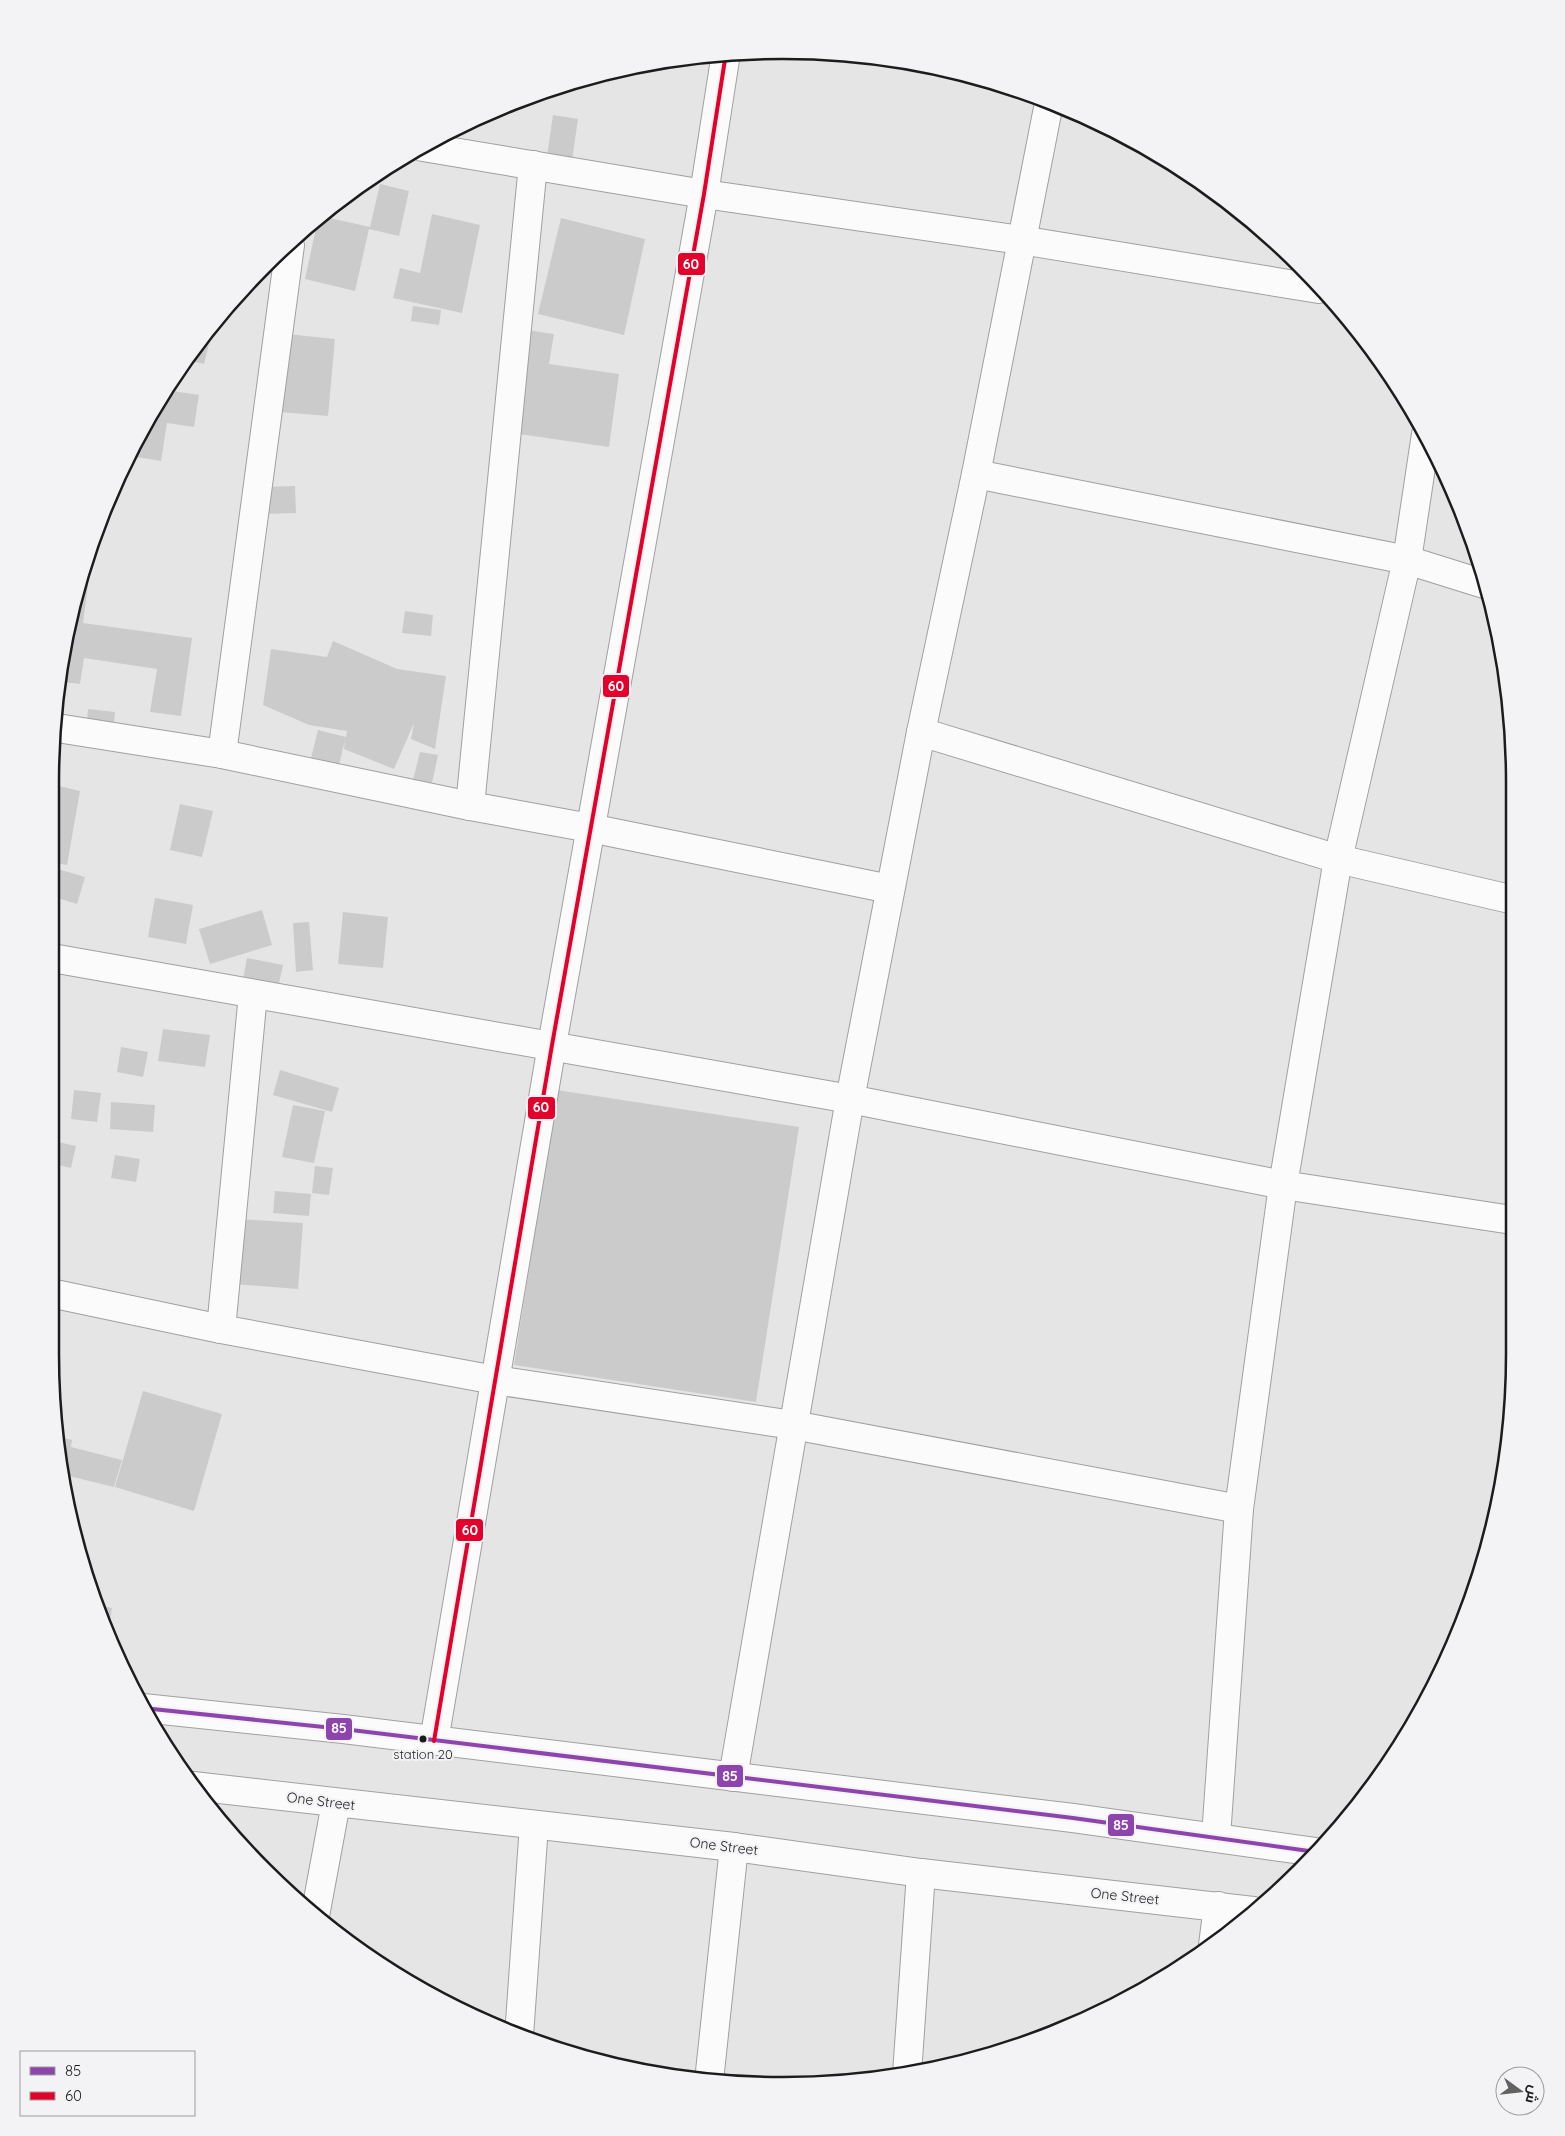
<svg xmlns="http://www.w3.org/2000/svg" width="1565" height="2136" viewBox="0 0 1565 2136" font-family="Quicksand,Cairo,sans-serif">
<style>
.building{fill:#cccbcc}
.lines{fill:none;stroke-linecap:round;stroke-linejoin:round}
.minor-casing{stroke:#a1a0a1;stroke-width:30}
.tertiary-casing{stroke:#a1a0a1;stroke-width:30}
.minor{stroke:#fbfbfb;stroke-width:28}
.tertiary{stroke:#fbfbfb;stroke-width:28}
.bus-1-casing{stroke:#f3f2f4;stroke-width:8}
.bus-2-casing{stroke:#f3f2f4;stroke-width:8}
.bus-1{stroke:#8e44ad;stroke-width:4}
.bus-2{stroke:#e4002b;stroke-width:4}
.bus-dot{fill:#1c1c1d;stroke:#f3f2f4;stroke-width:2}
.labels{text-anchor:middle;stroke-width:4;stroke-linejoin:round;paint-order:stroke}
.bus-label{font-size:13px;fill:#1c1c1d;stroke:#f3f2f4}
.street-label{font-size:14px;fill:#1c1c1d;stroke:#f3f2f4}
.rim{fill:none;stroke:#1c1c1d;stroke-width:2.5}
.line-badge{stroke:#f3f2f4;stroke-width:2}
.badge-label{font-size:14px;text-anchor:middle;font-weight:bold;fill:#fff}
</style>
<rect width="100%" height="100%" fill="#e6e5e6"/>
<g class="building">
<polygon points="553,115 578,119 570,174 545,170"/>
<polygon points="380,184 409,191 399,236 369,229 355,291 305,279 318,219 321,216 370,227"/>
<polygon points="432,214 480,225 462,313 393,298 400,268 420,273"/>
<polygon points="561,218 645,239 624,335 538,314"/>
<polygon points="413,306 441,310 439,325 411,321"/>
<polygon points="214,323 204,364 186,360 202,338"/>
<polygon points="527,330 554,334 549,364 619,374 609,447 512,433"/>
<polygon points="287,334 335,339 328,416 279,412"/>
<polygon points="166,390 199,395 194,427 167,423 161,461 130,456"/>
<polygon points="295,486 296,513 263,514 263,487"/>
<polygon points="87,559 85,581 79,580"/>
<polygon points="78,584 88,585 83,623 192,638 181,716 150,712 157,669 84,658 80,684 63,682"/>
<polygon points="405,611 433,615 431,636 402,633"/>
<polygon points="333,641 397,669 446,676 435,749 411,739 414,723 394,769 344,749 345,740 337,773 309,766 318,730 346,737 347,731 309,725 263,705 271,649 327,657"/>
<polygon points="88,709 115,712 113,734 86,731"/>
<polygon points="420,752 438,755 432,783 413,780"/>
<polygon points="50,784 80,791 67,865 51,862"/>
<polygon points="180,804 213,811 202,857 170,850"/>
<polygon points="51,867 85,877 77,904 51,896"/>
<polygon points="155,898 193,905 186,944 148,937"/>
<polygon points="262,910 272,945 210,964 199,929"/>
<polygon points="343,912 388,917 383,968 338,964"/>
<polygon points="309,922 313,970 296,972 293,923"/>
<polygon points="247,958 283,965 276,997 241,990"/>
<polygon points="163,1029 210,1035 205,1067 158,1061"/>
<polygon points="121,1047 148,1052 143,1077 117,1072"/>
<polygon points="280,1070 339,1088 332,1112 273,1095"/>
<polygon points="74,1090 101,1093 97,1122 71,1119"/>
<polygon points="557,1090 799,1127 756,1402 514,1365"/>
<polygon points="111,1102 155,1105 153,1132 110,1129"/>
<polygon points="293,1105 325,1111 314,1163 282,1157"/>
<polygon points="53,1141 76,1146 71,1168 54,1164"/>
<polygon points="115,1155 140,1159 136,1182 111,1178"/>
<polygon points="315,1166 333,1168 329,1195 312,1193"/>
<polygon points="275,1191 311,1194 309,1216 273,1213"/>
<polygon points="239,1219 303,1223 298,1289 233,1284"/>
<polygon points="143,1391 222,1414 194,1511 115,1487"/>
<polygon points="56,1436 72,1440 71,1447 122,1460 114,1487 61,1474"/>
<polygon points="98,1605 112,1608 108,1632 105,1624"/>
</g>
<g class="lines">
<g class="minor-casing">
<g id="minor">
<polyline points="423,147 704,194 1021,240 1319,289"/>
<polyline points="976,474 1407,560 1487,585"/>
<polyline points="57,728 222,754 470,806 590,828 890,889"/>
<polyline points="921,732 1338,859 1510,899"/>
<polyline points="222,754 290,245"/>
<polyline points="470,806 533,165"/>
<polyline points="52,958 850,1099 1283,1185 1512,1220"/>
<polyline points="55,1294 221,1329 495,1380 793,1425 1239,1509"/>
<polyline points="221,1329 253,994"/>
<polyline points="434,1741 552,1045 704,194 726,53"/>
<polyline points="733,1777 850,1099 921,732 976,474 1049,103"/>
<polyline points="1216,1837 1239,1509 1283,1185 1338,859 1407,560 1426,434"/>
<polyline points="315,1916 336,1803"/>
<polyline points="1213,1945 1218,1906"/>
<polyline points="519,2036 534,1825"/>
<polyline points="907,2074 921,1873"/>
<polyline points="709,2081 734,1847"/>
</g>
</g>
<g class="tertiary-casing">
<g id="tertiary">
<polyline points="143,1708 343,1729 1073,1818 1316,1852"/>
<polyline points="193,1786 734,1847 921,1873 1253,1911"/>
</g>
</g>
<use href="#minor" class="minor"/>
<use href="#tertiary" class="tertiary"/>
<g class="bus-1-casing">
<polyline id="bus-1" points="143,1708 343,1729 1073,1818 1316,1852"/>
</g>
<g class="bus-2-casing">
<polyline id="bus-2" points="434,1741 552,1045 704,194 726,53"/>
</g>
<use href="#bus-1" class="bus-1"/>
<use href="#bus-2" class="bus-2"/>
</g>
<circle class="bus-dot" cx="423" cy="1739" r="4.5"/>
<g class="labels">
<g class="bus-label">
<text x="423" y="1759">station 20</text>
</g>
<g class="street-label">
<text transform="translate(321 1801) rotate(7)" y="5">One Street</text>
<text transform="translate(724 1846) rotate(7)" y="5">One Street</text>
<text transform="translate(1125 1896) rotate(6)" y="5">One Street</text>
</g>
</g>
<path d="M0 0H1565V2136H0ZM782 59H783A723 723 0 0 1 1506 782V1354A723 723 0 0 1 783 2077H782A723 723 0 0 1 59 1354V782A723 723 0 0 1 782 59Z" fill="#f3f2f4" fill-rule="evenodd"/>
<path class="rim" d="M782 59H783A723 723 0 0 1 1506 782V1354A723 723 0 0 1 783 2077H782A723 723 0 0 1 59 1354V782A723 723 0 0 1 782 59Z"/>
<g class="line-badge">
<rect x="677" y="252" width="29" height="24" rx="5" fill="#e4002b"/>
<rect x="602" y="674" width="28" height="24" rx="5" fill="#e4002b"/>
<rect x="527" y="1096" width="29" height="24" rx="5" fill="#e4002b"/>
<rect x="455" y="1518" width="29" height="24" rx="5" fill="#e4002b"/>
<rect x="325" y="1717" width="28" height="24" rx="5" fill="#8e44ad"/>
<rect x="716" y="1764" width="28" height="24" rx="5" fill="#8e44ad"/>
<rect x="1107" y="1813" width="28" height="24" rx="5" fill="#8e44ad"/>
</g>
<g class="badge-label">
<text x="691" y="269">60</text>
<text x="616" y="691">60</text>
<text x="541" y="1112">60</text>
<text x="470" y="1535">60</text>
<text x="339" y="1733">85</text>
<text x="730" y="1781">85</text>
<text x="1121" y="1830">85</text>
</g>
<rect x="20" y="2051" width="175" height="65" fill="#f3f2f4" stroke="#9d9c9e"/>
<rect x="30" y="2067" width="25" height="8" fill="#8e44ad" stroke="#9d9c9e"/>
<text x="65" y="2076" font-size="15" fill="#1c1c1d">85</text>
<rect x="30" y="2092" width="25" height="8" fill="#e4002b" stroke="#9d9c9e"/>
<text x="65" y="2101" font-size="15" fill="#1c1c1d">60</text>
<g transform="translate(1520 2091) rotate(105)"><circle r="24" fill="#f3f2f4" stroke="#9d9c9e"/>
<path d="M0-4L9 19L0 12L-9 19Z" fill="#636263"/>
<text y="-8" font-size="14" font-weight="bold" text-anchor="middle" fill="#1c1c1d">ش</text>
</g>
</svg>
